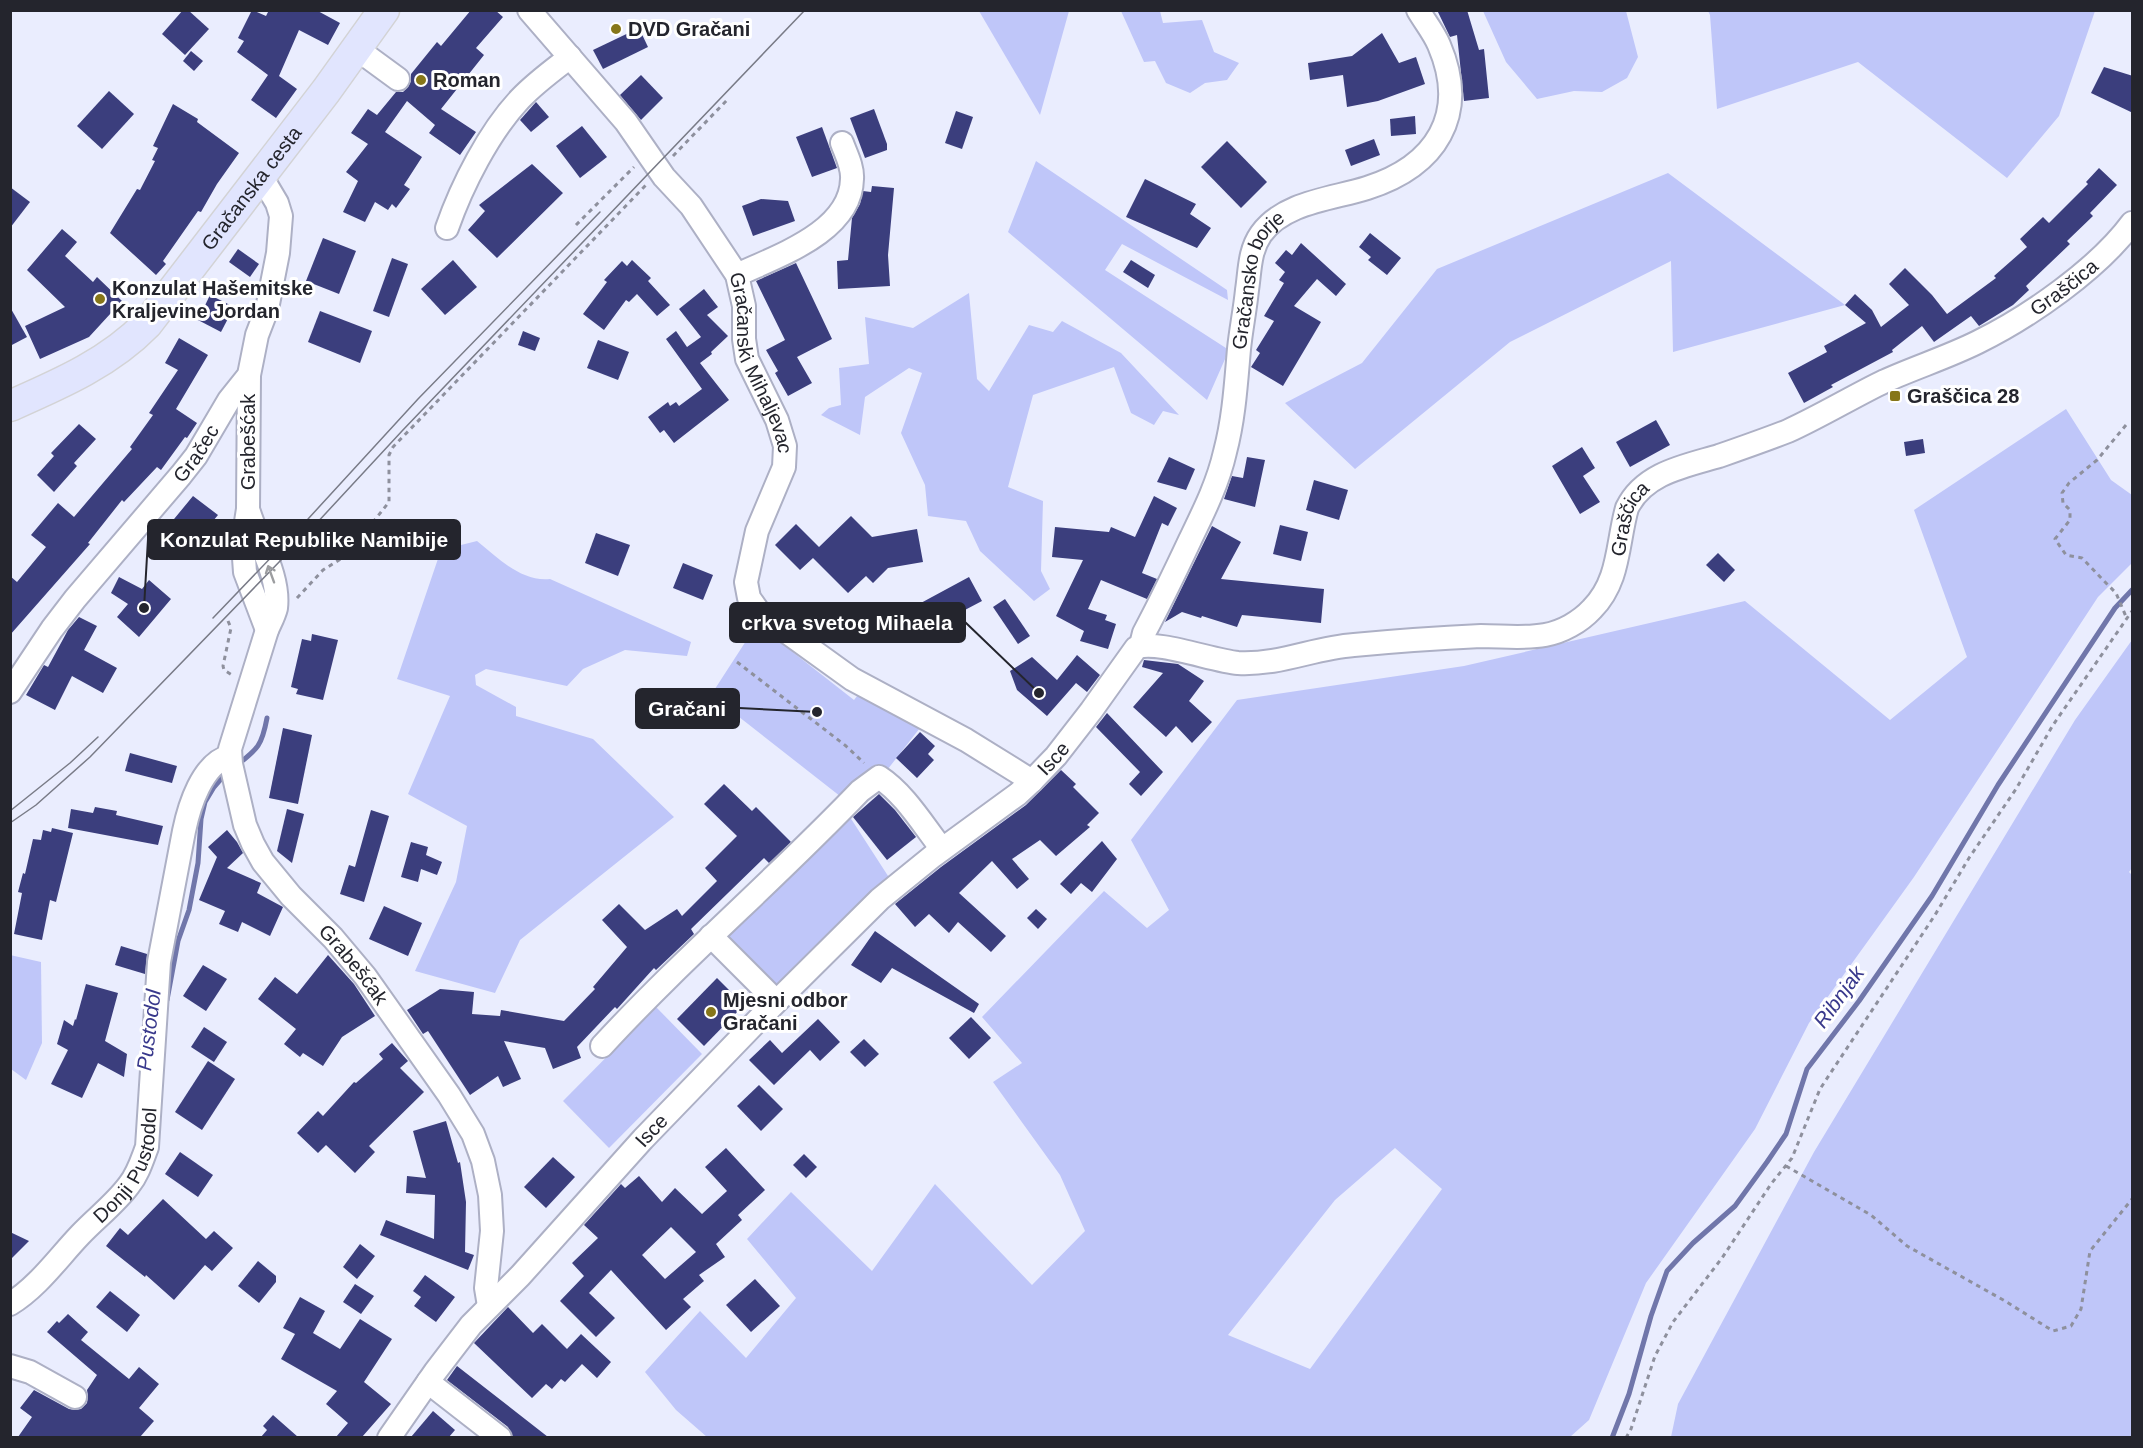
<svg xmlns="http://www.w3.org/2000/svg" width="2143" height="1448" viewBox="0 0 2143 1448" font-family="Arial,sans-serif">
<style>
.green{fill:#bfc6f9;fill-rule:evenodd}
.lines{fill:none;stroke-linecap:round;stroke-linejoin:round}
.stream{stroke:#7076aa;stroke-width:5}
.building{fill:#3b3e7d;fill-rule:evenodd}
.minor-casing{stroke:#adb0c5;stroke-width:26}
.major-casing{stroke:#d3d3d5;stroke-width:33}
.path{stroke:#8e909d;stroke-width:3;stroke-dasharray:4.5 4.5;stroke-linecap:butt}
.minor{stroke:#fff;stroke-width:22}
.major{stroke:#e1e5fe;stroke-width:30}
.tram{stroke:#797b87;stroke-width:1.5}
.oneway{stroke:#9c9da0}
.poi-dot{fill:#867619;stroke:#fff;stroke-width:2}
.labels{text-anchor:middle;stroke-width:6;stroke-linejoin:round;paint-order:stroke}
.poi-label{font-size:20px;font-weight:bold;fill:#24252d;stroke:#fff;text-anchor:start}
.street-label{font-size:20px;fill:#24252d;stroke:#fff}
.water-label{font-size:21px;font-style:italic;fill:#39398c;stroke:#fff}
.leader{fill:none;stroke:#24252d;stroke-width:2}
.callout-dot{fill:#24252d;stroke:#fff;stroke-width:2}
.callout{fill:#24252d;stroke:#24252d;stroke-width:2}
.callout-label{font-size:21px;text-anchor:middle;font-weight:bold;fill:#fff}
</style>
<rect width="100%" height="100%" fill="#eaedfe"/>
<g class="green">
<polygon points="979,11 1069,11 1040,115"/>
<polygon points="1121,11 1160,11 1163,23 1202,20 1214,52 1239,63 1227,80 1205,83 1190,93 1166,83 1155,61 1144,62"/>
<polygon points="1483,11 1626,11 1638,57 1627,78 1602,92 1574,91 1537,99 1506,62"/>
<polygon points="1708,11 2095,11 2059,116 2007,178 1858,62 1717,109 1710,15"/>
<polygon points="1036,161 1227,290 1228,300 1122,244 1105,270 1229,350 1207,400 1008,232"/>
<polygon points="1668,173 1845,305 1673,352 1671,261 1510,342 1355,469 1285,403 1362,363 1437,269"/>
<polygon points="969,293 977,379 989,391 1029,325 1053,332 1062,321 1121,353 1179,415 1163,411 1154,425 1131,413 1114,367 1033,395 1008,487 1043,501 1041,571 1050,589 1034,601 980,551 966,521 928,516 925,485 901,433 922,373 909,368 865,397 860,435 821,415 829,408 841,405 839,368 869,364 865,317 913,328"/>
<path d="M 2066,409 L 2111,480 L 2132,495 L 2132,563 L 2098,597 L 1914,877 L 1809,1023 L 1755,1129 L 1646,1283 L 1589,1420 L 1570,1437 L 707,1437 L 676,1410 L 645,1372 L 700,1311 L 746,1358 L 796,1298 L 747,1239 L 791,1192 L 872,1271 L 935,1184 L 1032,1285 L 1085,1231 L 1060,1175 L 993,1082 L 1022,1063 L 982,1017 L 1104,891 L 1147,928 L 1169,910 L 1131,840 L 1237,700 L 1464,666 L 1745,601 L 1890,720 L 1967,657 L 1914,510 ZM 1395,1148 L 1442,1189 L 1310,1369 L 1228,1335 L 1335,1200 Z"/>
<path d="M 477,541 C 498,558 521,582 550,579 L 691,642 L 687,656 L 625,650 L 583,669 L 567,686 L 486,669 L 475,675 L 476,685 L 516,707 L 516,716 L 593,739 L 674,817 L 520,940 L 495,993 L 415,971 L 456,882 L 467,826 L 408,794 L 450,696 L 397,679 L 441,550 Z"/>
<polygon points="757,624 854,700 861,691 923,724 884,774 845,800 711,695"/>
<polygon points="2132,640 2132,868 2129,872 2132,875 2132,1437 1671,1437 1678,1404 1814,1152 2075,720"/>
<polygon points="846,811 890,879 781,983 770,989 727,938 732,930 805,864"/>
<polygon points="10,955 41,962 42,1043 26,1080 11,1069"/>
<polygon points="656,1007 702,1054 609,1148 563,1101"/>
</g>
<g class="lines">
<g class="stream">
<path d="M 237,765 C 258,749 262,745 267,718"/>
<polyline points="167,1000 178,941 189,910 198,863 201,819 205,802 214,787 227,772"/>
<polyline points="1612,1438 1629,1394 1651,1316 1667,1271 1693,1243 1735,1206 1767,1162 1786,1134 1807,1069 1859,1001 1932,896 1998,785 2115,608 2132,590"/>
</g>
</g>
<g class="building">
<polygon points="183,10 188,10 209,29 185,55 162,34"/>
<polygon points="252,10 266,16 269,10 316,10 340,23 328,45 299,30 279,76 297,89 276,118 251,100 268,75 237,52 244,41 238,38"/>
<polygon points="471,10 495,10 503,17 476,48 484,55 441,109 476,132 460,155 429,133 435,125 407,101 385,132 422,157 404,185 410,189 396,208 392,204 388,210 375,202 365,222 343,212 358,181 346,172 368,144 351,133 368,109 377,115 396,92 403,92 408,87 411,81 411,74 437,42 441,46"/>
<polygon points="1437,10 1467,10 1479,50 1484,49 1489,98 1464,101 1457,35 1450,37"/>
<polygon points="639,28 648,47 603,69 593,50"/>
<polygon points="1382,33 1399,63 1416,57 1425,84 1378,101 1347,107 1343,75 1310,80 1308,63 1352,56"/>
<polygon points="191,51 203,61 194,71 183,61"/>
<polygon points="2104,67 2133,76 2133,113 2091,93"/>
<polygon points="641,75 663,98 641,120 620,95"/>
<polygon points="109,91 134,114 102,149 77,126"/>
<polygon points="536,102 549,117 531,132 520,120"/>
<polygon points="173,104 198,119 197,122 239,153 217,184 201,212 198,211 163,261 166,264 156,275 110,233 137,189 140,190 155,161 152,160 158,148 153,146"/>
<polygon points="874,109 887,144 887,150 865,158 850,118"/>
<polygon points="956,111 973,117 962,149 945,143"/>
<polygon points="1415,116 1416,134 1391,136 1390,119"/>
<polygon points="582,126 607,157 580,178 556,146"/>
<polygon points="822,127 837,168 812,177 796,137"/>
<polygon points="1374,139 1380,155 1351,166 1345,150"/>
<polygon points="1227,141 1267,182 1241,208 1201,167"/>
<polygon points="532,164 563,193 497,258 468,230 485,211 479,205"/>
<polygon points="2099,168 2117,185 2090,213 2093,216 2067,241 2070,244 2026,286 2029,290 2013,305 1979,326 1971,316 1934,342 1922,326 1892,350 1893,352 1831,385 1833,387 1804,403 1788,373 1827,352 1824,346 1866,323 1845,305 1855,294 1872,310 1881,327 1909,305 1889,284 1905,268 1932,295 1947,314 1996,278 1994,276 2027,247 2020,239 2043,217 2049,223 2088,184 2086,182"/>
<polygon points="1145,179 1196,204 1190,214 1211,228 1197,248 1126,217"/>
<polygon points="872,186 894,188 888,255 890,286 838,289 837,261 848,260 852,218 860,204 863,191 871,192"/>
<polygon points="10,187 30,202 10,228"/>
<polygon points="761,199 788,201 795,221 753,236 742,206"/>
<polygon points="62,229 77,242 65,256 93,282 97,277 122,301 89,337 40,359 25,326 65,307 27,270"/>
<polygon points="1370,233 1401,258 1387,275 1368,260 1371,257 1359,247"/>
<polygon points="323,238 356,251 339,294 306,281"/>
<polygon points="1301,243 1346,284 1336,296 1317,279 1294,306 1321,322 1283,386 1251,367 1260,353 1256,350 1274,321 1264,316 1284,283 1279,280 1285,272 1275,263 1286,250 1292,255"/>
<polygon points="238,249 259,264 250,277 229,262"/>
<polygon points="392,258 408,264 389,317 373,311"/>
<polygon points="453,260 477,287 445,315 421,289"/>
<polygon points="632,260 651,278 648,281 670,305 657,316 637,294 629,302 626,300 604,330 583,314 607,282 604,280 622,261 627,266"/>
<polygon points="1131,260 1155,275 1148,288 1123,272"/>
<polygon points="796,263 832,339 797,357 812,383 788,396 775,373 778,371 766,350 785,340 756,281"/>
<polygon points="704,289 718,307 707,315 728,336 711,352 712,354 700,363 729,400 674,443 664,430 660,433 648,417 668,402 670,406 676,402 679,406 702,389 666,339 676,331 687,347 701,337 679,309"/>
<polygon points="210,295 234,307 221,332 198,320"/>
<polygon points="10,307 27,337 10,346"/>
<polygon points="320,311 372,331 360,363 308,342"/>
<polygon points="523,331 540,338 535,351 518,345"/>
<polygon points="179,338 208,355 176,409 197,423 187,438 185,437 161,470 157,467 124,502 122,500 88,543 90,544 10,635 10,576 17,582 46,547 31,535 58,503 74,517 132,449 130,447 153,415 149,413 178,370 165,363"/>
<polygon points="598,340 629,352 618,380 587,368"/>
<polygon points="1656,420 1670,445 1630,467 1616,442"/>
<polygon points="79,424 96,439 74,463 77,466 54,492 37,475 54,456 51,453"/>
<polygon points="1923,439 1925,453 1906,456 1904,442"/>
<polygon points="1582,447 1595,468 1583,476 1600,502 1580,514 1552,466"/>
<polygon points="1169,457 1195,469 1186,490 1157,482"/>
<polygon points="1247,457 1265,460 1255,507 1224,499 1232,476 1243,478"/>
<polygon points="1314,480 1348,490 1339,520 1306,510"/>
<polygon points="193,496 218,515 208,527 217,535 198,557 165,530"/>
<polygon points="1154,496 1177,508 1168,526 1162,523 1142,573 1157,579 1147,599 1101,580 1088,609 1107,615 1105,620 1116,624 1108,649 1080,641 1084,631 1056,616 1083,560 1052,557 1055,527 1109,532 1111,527 1135,537"/>
<polygon points="851,516 872,537 917,529 923,562 888,568 873,583 866,576 848,593 813,558 800,570 775,545 796,524 819,547"/>
<polygon points="1280,525 1308,532 1301,561 1273,554"/>
<polygon points="1212,526 1241,542 1221,579 1324,589 1321,623 1242,615 1237,627 1202,616 1201,618 1182,612 1165,622"/>
<polygon points="596,533 630,545 618,576 585,563"/>
<polygon points="1718,553 1735,570 1724,582 1706,565"/>
<polygon points="683,563 713,575 703,600 673,588"/>
<polygon points="119,577 142,589 149,580 171,599 139,637 117,617 128,604 111,593"/>
<polygon points="969,577 982,601 963,611 960,606 929,622 919,604"/>
<polygon points="1005,599 1030,636 1018,644 993,607"/>
<polygon points="79,617 97,626 84,650 117,668 103,693 72,676 55,710 26,695 44,665 48,667 68,630"/>
<polygon points="312,634 338,640 323,700 296,694 298,689 291,687 302,639 311,641"/>
<polygon points="1077,655 1100,675 1087,692 1076,683 1047,716 1017,690 1010,671 1032,657 1057,680"/>
<polygon points="1144,660 1178,664 1204,681 1189,701 1212,722 1192,743 1176,726 1166,737 1133,707 1163,673 1142,667"/>
<polygon points="1107,713 1163,772 1141,796 1129,784 1140,772 1096,727"/>
<polygon points="283,728 312,735 298,804 269,798"/>
<polygon points="920,732 935,746 928,754 934,760 917,778 896,758"/>
<polygon points="130,753 177,766 172,783 125,771"/>
<polygon points="1061,770 1076,784 1073,787 1099,813 1087,825 1090,827 1056,856 1040,840 1012,859 1029,879 1017,889 992,861 959,893 1006,936 991,952 958,922 949,933 929,914 915,927 895,904 941,867 1026,805"/>
<polygon points="724,784 752,811 756,807 791,842 769,863 764,858 691,929 694,934 656,970 654,968 617,1009 615,1007 577,1047 581,1058 553,1069 545,1048 504,1041 521,1079 503,1087 498,1076 470,1095 428,1031 423,1034 407,1010 440,989 474,992 472,1014 500,1016 501,1010 564,1021 595,989 593,987 627,947 602,920 619,904 645,930 677,909 682,916 717,881 705,868 737,836 704,804"/>
<polygon points="879,794 895,810 916,837 887,860 853,817"/>
<polygon points="95,807 117,811 116,815 163,826 158,845 68,828 71,809 93,813"/>
<polygon points="287,809 304,814 292,863 277,851"/>
<polygon points="371,810 389,816 364,902 340,894 349,865 355,867"/>
<polygon points="52,828 73,833 56,902 50,900 42,940 14,934 22,893 18,892 23,873 25,874 33,839 41,840 43,830 51,832"/>
<polygon points="227,830 237,842 243,853 227,868 261,883 257,893 283,907 270,936 242,922 238,932 219,924 225,911 199,900 217,857 208,847"/>
<polygon points="1102,841 1117,859 1092,892 1081,883 1071,894 1060,884"/>
<polygon points="411,842 428,847 426,855 442,862 437,875 421,869 418,882 401,877"/>
<polygon points="384,906 422,923 408,956 369,939"/>
<polygon points="1036,909 1047,919 1038,929 1027,918"/>
<polygon points="875,931 979,1004 974,1013 892,968 881,983 851,965"/>
<polygon points="121,946 147,954 145,974 115,965"/>
<polygon points="328,955 354,984 375,1016 342,1037 323,1066 303,1053 300,1057 284,1044 296,1029 258,999 275,977 297,994"/>
<polygon points="203,965 227,979 206,1011 183,996"/>
<polygon points="717,978 744,1005 704,1046 677,1019"/>
<polygon points="86,984 118,993 105,1041 127,1054 124,1077 98,1063 82,1098 51,1084 68,1050 57,1044 64,1020 73,1026 75,1019 76,1020"/>
<polygon points="971,1017 991,1038 969,1059 949,1038"/>
<polygon points="818,1019 840,1042 820,1061 810,1050 774,1085 749,1060 770,1040 782,1053"/>
<polygon points="204,1027 227,1042 214,1062 191,1047"/>
<polygon points="864,1039 879,1054 865,1067 850,1052"/>
<polygon points="392,1043 408,1061 400,1068 424,1092 369,1146 375,1152 355,1173 326,1145 318,1153 297,1133 318,1111 323,1116 354,1082 356,1083 383,1059 379,1054"/>
<polygon points="208,1061 235,1079 202,1130 175,1112"/>
<polygon points="759,1085 783,1109 761,1131 737,1106"/>
<polygon points="446,1121 458,1163 460,1162 466,1202 465,1252 474,1255 468,1270 380,1235 386,1220 434,1239 435,1195 406,1193 407,1176 426,1178 413,1131"/>
<path d="M 726,1148 L 765,1190 L 738,1215 L 742,1220 L 716,1244 L 725,1257 L 699,1275 L 704,1281 L 683,1299 L 691,1307 L 666,1330 L 611,1270 L 589,1293 L 615,1318 L 596,1337 L 560,1301 L 584,1276 L 572,1263 L 598,1238 L 584,1225 L 621,1184 L 625,1188 L 639,1176 L 662,1202 L 675,1188 L 702,1214 L 727,1191 L 705,1167 ZM 671,1227 L 696,1252 L 665,1279 L 642,1255 Z"/>
<polygon points="180,1152 213,1175 198,1197 165,1174"/>
<polygon points="804,1154 817,1167 806,1178 793,1165"/>
<polygon points="553,1157 575,1177 546,1208 524,1187"/>
<polygon points="163,1199 206,1239 214,1231 233,1248 212,1271 205,1265 174,1300 146,1275 145,1277 106,1246 120,1228 128,1235"/>
<polygon points="10,1232 29,1241 10,1260"/>
<polygon points="360,1244 375,1256 357,1279 343,1267"/>
<polygon points="258,1261 276,1276 276,1282 259,1303 238,1286"/>
<polygon points="425,1275 455,1297 436,1322 414,1306 421,1297 413,1291"/>
<polygon points="755,1279 780,1306 751,1332 726,1305"/>
<polygon points="355,1284 374,1296 361,1314 343,1302"/>
<polygon points="110,1291 140,1315 127,1332 96,1307"/>
<polygon points="300,1297 325,1311 313,1333 340,1349 360,1319 392,1339 364,1382 391,1404 362,1437 336,1437 348,1423 326,1404 337,1391 281,1359 295,1334 283,1328"/>
<polygon points="508,1307 533,1333 542,1324 567,1349 581,1334 611,1362 597,1378 582,1364 565,1382 561,1379 552,1389 546,1384 532,1398 474,1343"/>
<polygon points="68,1314 88,1332 81,1340 129,1379 139,1367 159,1384 139,1408 154,1421 140,1437 18,1437 32,1417 20,1408 34,1390 69,1409 75,1410 81,1409 87,1403 88,1396 87,1390 97,1375 47,1332 57,1321 59,1323"/>
<polygon points="457,1366 548,1437 513,1437 508,1427 447,1380"/>
<polygon points="433,1411 455,1430 449,1437 411,1437"/>
<polygon points="273,1415 298,1437 261,1437 267,1430 263,1426"/>
</g>
<g class="lines">
<g class="minor-casing">
<g id="minor">
<path id="s1" d="M 529,10 L 626,122 L 664,177 L 691,206 L 737,275 L 744,306 L 744,339 L 747,359 L 777,420 L 785,446 L 784,467 L 757,531 L 746,582 L 749,598 L 759,612 L 852,679 L 966,740 L 1032,781"/>
<polyline points="357,49 398,79"/>
<path d="M 447,228 C 462,185 489,132 520,99 C 535,83 553,70 570,57"/>
<path d="M 737,275 C 777,256 851,232 852,179 C 853,167 846,154 842,143"/>
<polyline points="249,375 248,509 243,541 244,558 245,572 267,630"/>
<path id="s2" d="M 248,509 C 257,540 280,576 276,608 C 274,616 270,623 267,630 L 230,749 L 231,764 L 245,825 L 253,844 L 263,862 L 291,896 L 333,938 L 365,976 L 449,1095 L 473,1134 L 483,1161 L 490,1195 L 492,1231 L 486,1288 L 489,1306"/>
<path id="s3" d="M 1141,645 L 1144,633 C 1160,603 1175,572 1190,540 C 1204,511 1218,483 1225,452 C 1234,418 1236,383 1239,349 C 1241,329 1245,310 1247,290 C 1250,271 1249,251 1261,234 C 1284,202 1332,199 1367,188 C 1436,166 1469,115 1439,45 C 1434,33 1425,22 1418,10"/>
<path id="s4" d="M 10,692 L 52,629 L 75,599 L 181,475 L 196,456 L 229,400 L 249,375 L 257,335 L 267,309 L 278,253 L 281,216 L 277,203 L 261,176"/>
<polyline points="711,936 776,1001"/>
<path d="M 602,1046 C 684,957 776,879 860,791 L 879,777 C 905,794 923,825 942,849"/>
<path id="s5" d="M 10,1304 C 38,1287 58,1258 80,1235 C 96,1218 115,1204 129,1185 C 138,1174 142,1160 147,1147 L 159,962 L 184,831 C 189,807 202,763 230,756"/>
<polyline points="10,1366 30,1372 75,1397"/>
<polyline points="428,1382 500,1438"/>
<path id="s6" d="M 389,1438 L 435,1372 L 471,1325 L 520,1276 L 643,1139 L 759,1019 L 880,899 L 933,856 L 1018,794 L 1032,781 L 1056,756 L 1091,711 L 1136,648 C 1155,639 1213,661 1238,663 C 1281,665 1313,648 1354,645 C 1396,641 1439,638 1481,636 C 1502,636 1524,639 1545,635 C 1562,632 1580,622 1592,609 C 1620,581 1617,543 1627,508 C 1644,473 1685,466 1719,456 C 1742,448 1765,440 1788,431 C 1821,416 1852,397 1885,381 C 1916,367 1948,357 1978,342 C 2029,317 2098,269 2132,223"/>
</g>
</g>
<g class="major-casing">
<g id="major">
<path id="s7" d="M 10,406 C 60,384 109,363 147,324 L 326,91 L 384,10"/>
</g>
</g>
<g class="path">
<polyline points="673,156 728,99"/>
<polyline points="576,225 634,167"/>
<polyline points="2126,425 2097,460 2069,483 2062,493 2063,503 2070,510 2070,520 2055,539 2066,555 2082,558 2104,581 2116,593 2127,619"/>
<polyline points="297,598 323,570 347,555 389,502 389,455 393,447 646,185"/>
<polyline points="228,621 231,628 223,666 224,670 232,675"/>
<polyline points="737,662 846,746 864,763"/>
<polyline points="1786,1166 1871,1215 1907,1246 2005,1301 2053,1331 2071,1326 2081,1309 2090,1251 2132,1199"/>
<polyline points="1626,1438 1631,1429 1655,1356 1673,1322 1722,1258 1771,1184 1792,1158 1820,1089 1935,915 1969,858 2016,789 2053,725 2132,611"/>
</g>
<use href="#minor" class="minor"/>
<use href="#major" class="major"/>
<g class="tram">
<polyline points="213,618 308,519 418,399 600,212"/>
<polyline points="10,811 70,763 98,737"/>
<polyline points="10,823 36,805 90,757 314,526 402,431 805,10"/>
</g>
</g>
<defs><path id="oneway-shaft" d="M-6 0H5M1.5-3L5.5 0L1.5 3" fill="none" stroke-width="1.6" stroke-linecap="round" stroke-linejoin="round" transform="scale(1.5)"/></defs>
<use class="oneway" href="#oneway-shaft" transform="translate(271 574) rotate(-110)"/>
<g class="poi-dot">
<circle cx="616" cy="29" r="6"/>
<circle cx="421" cy="80" r="6"/>
<circle cx="100" cy="299" r="6"/>
<rect x="1889" y="390" width="12" height="12" rx="3"/>
<circle cx="711" cy="1012" r="6"/>
</g>
<g class="labels">
<g class="poi-label">
<text x="628" y="36">DVD Gračani</text>
<text x="433" y="87">Roman</text>
<text x="112" y="295">Konzulat Hašemitske<tspan x="112" dy="23">Kraljevine Jordan</tspan></text>
<text x="1907" y="403">Graščica 28</text>
<text x="723" y="1007">Mjesni odbor<tspan x="723" dy="23">Gračani</tspan></text>
</g>
<g class="street-label">
<text dy="7" stroke="none"><textPath href="#s7" startOffset="332">Gračanska cesta</textPath></text>
<text dy="7" stroke="none"><textPath href="#s3" startOffset="388">Gračansko borje</textPath></text>
<text dy="7" stroke="none"><textPath href="#s6" startOffset="2163">Graščica</textPath></text>
<text dy="7" stroke="none"><textPath href="#s1" startOffset="430">Gračanski Mihaljevac</textPath></text>
<text transform="translate(248 442) rotate(-90)" y="7">Grabešćak</text>
<text dy="7" stroke="none"><textPath href="#s4" startOffset="303">Gračec</textPath></text>
<text dy="7" stroke="none"><textPath href="#s6" startOffset="1659">Graščica</textPath></text>
<text dy="7" stroke="none"><textPath href="#s6" startOffset="954">Isce</textPath></text>
<text dy="7" stroke="none"><textPath href="#s2" startOffset="508">Grabešćak</textPath></text>
<text dy="7" stroke="none"><textPath href="#s6" startOffset="405">Isce</textPath></text>
<text dy="7" stroke="none"><textPath href="#s5" startOffset="186">Donji Pustodol</textPath></text>
</g>
<g class="water-label">
<text transform="translate(1839 997) rotate(-54)" y="7">Ribnjak</text>
<text transform="translate(149 1030) rotate(-83)" y="7">Pustodol</text>
</g>
</g>
<path class="leader" d="M144 608L148 539M1039 693L965 622M817 712L739 708"/>
<g class="callout-dot">
<circle cx="144" cy="608" r="6"/>
<circle cx="1039" cy="693" r="6"/>
<circle cx="817" cy="712" r="6"/>
</g>
<g class="callout">
<rect x="148" y="520" width="312" height="39" rx="6"/>
<rect x="730" y="603" width="235" height="39" rx="6"/>
<rect x="636" y="689" width="103" height="39" rx="6"/>
</g>
<g class="callout-label">
<text x="304" y="547">Konzulat Republike Namibije</text>
<text x="847" y="630">crkva svetog Mihaela</text>
<text x="687" y="716">Gračani</text>
</g>
<rect width="2143" height="1448" fill="none" stroke="#24252d" stroke-width="24"/>
</svg>
